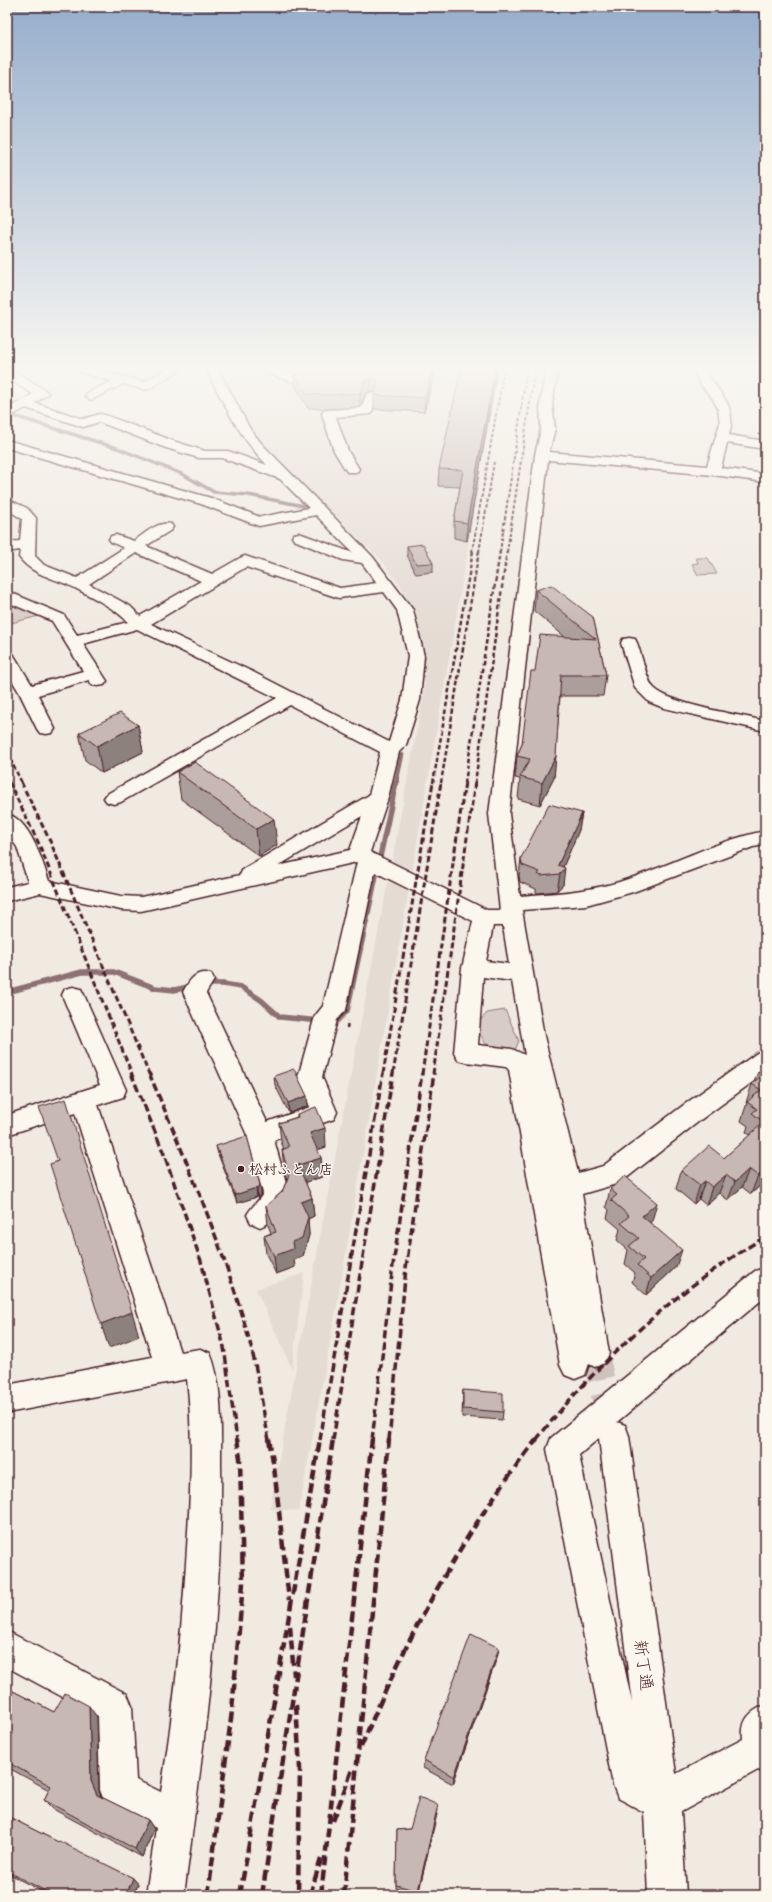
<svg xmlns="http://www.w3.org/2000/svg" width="772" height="1902" viewBox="0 0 772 1902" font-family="Delius,'Klee One',sans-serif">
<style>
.built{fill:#e4dbd2}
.green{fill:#d8ccc6;stroke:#917678}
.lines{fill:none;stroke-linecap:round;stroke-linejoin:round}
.stream-far2{stroke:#8c6f72;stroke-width:3.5}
.stream-far1{stroke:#8c6f72;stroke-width:4.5}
.stream{stroke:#8c6f72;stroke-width:5.5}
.minor-tunnel{stroke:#cfc1bc;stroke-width:27;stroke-dasharray:27 14;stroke-linecap:butt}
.minor-casing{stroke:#4a1f2b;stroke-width:3}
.path{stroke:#4a1f2b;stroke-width:2.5;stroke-dasharray:4 3;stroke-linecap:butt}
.minor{fill:#fbf7ec;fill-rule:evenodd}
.rail-far4{stroke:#4a1f2b;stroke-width:2;stroke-dasharray:3.5 2;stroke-linecap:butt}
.rail-far3{stroke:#4a1f2b;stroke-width:2.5;stroke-dasharray:4.5 2.5;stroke-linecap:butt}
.rail-far2{stroke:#4a1f2b;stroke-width:3;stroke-dasharray:6 3;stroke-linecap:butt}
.rail-far1{stroke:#4a1f2b;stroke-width:3.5;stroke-dasharray:8 3.5;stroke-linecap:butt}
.rail{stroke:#4a1f2b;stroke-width:4.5;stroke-dasharray:10 4.5;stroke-linecap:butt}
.wall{fill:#ac9e9a;stroke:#4a1f2b}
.shaded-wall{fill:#8c817d;stroke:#4a1f2b}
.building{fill:#c8b8b3;stroke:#4a1f2b}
.poi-dot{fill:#4a1f2b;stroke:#fbf7ec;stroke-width:1.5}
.labels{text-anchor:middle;stroke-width:3;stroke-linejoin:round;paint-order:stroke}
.poi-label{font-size:14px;font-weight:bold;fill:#4a1f2b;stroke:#fbf7ec;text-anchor:start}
.near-street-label{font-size:17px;fill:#4a1f2b;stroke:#fbf7ec}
</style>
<rect width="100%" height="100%" fill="#f0eae0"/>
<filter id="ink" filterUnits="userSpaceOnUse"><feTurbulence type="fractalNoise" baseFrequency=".025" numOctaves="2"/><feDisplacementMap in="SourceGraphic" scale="8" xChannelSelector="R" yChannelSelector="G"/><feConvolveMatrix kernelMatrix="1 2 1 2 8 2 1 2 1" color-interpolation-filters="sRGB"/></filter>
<g filter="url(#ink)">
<g class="built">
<polygon points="217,369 264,369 302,383 330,375 339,369 499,369 340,1287 299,1511 270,1509 325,1210 424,693 425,659 417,624 403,589 381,560 255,438"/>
<polygon points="304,1273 292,1369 256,1289"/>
</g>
<g class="green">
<polygon points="696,558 708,558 717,574 698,575 692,564 698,563"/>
<polygon points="11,606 15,606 39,616 7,624 7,608"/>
<polygon points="505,1010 519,1041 515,1050 486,1044 475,1026 487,1013"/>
</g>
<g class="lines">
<polyline class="stream-far2" points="11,415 117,448 182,474 214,492 248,495 304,506"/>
<polyline class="stream-far1" points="396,783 402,755"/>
<g class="stream">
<polyline points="205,984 223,984 241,987 261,1000 280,1017 320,1021"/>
<polyline points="7,992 82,972 114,972 155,988 174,990 193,986"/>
<polyline points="330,1023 335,1023 347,1011 396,782"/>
</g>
<polyline class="minor-tunnel" points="595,1353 611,1424"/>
<g class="minor-casing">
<g id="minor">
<polygon points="77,369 97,369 144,382 167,369 182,369 149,389 145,390 124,384 91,400 85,396 87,393 112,381 79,372"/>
<path d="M 206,369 L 218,369 L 250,429 L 261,443 L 372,556 L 413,610 L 424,656 L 420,700 L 406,745 L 399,752 L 388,798 L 370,852 L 487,910 L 500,910 L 489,814 L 535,455 L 541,429 L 540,404 L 546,369 L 558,369 L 552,404 L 555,429 L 549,452 L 707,466 L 720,423 L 718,409 L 713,399 L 701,385 L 693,369 L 705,369 C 718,394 738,404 729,435 L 765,441 L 765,449 L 727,443 L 721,468 L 765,474 L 765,482 L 713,475 L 548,460 L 509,814 L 520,896 C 554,893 586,892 619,882 C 668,867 714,841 765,831 L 765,845 L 753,847 L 633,892 L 586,905 L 522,910 L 544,1036 L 578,1173 L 603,1166 L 685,1104 L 757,1053 L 765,1051 L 765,1073 L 703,1118 L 620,1183 L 582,1194 L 609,1353 L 605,1363 L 595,1367 L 589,1364 L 585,1375 L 575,1379 L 565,1375 L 560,1365 L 509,1070 L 506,1067 L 466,1062 L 458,1060 L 454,1053 L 462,968 L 473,921 L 375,872 L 346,1010 L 337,1020 L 322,1077 L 337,1112 L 334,1119 L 274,1140 L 289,1193 L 287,1202 L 283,1210 L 269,1223 L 260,1227 L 251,1223 L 247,1215 C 251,1207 261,1199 263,1193 L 247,1135 L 183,992 C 190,979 196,970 211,974 L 214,980 L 206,993 L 267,1122 L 310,1107 L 298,1077 L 315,1016 L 323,1006 L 357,862 L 141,911 L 121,910 L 40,893 L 7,901 L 7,887 L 28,882 L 17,847 L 7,833 L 7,814 C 30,820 42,860 49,881 L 121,896 L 141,897 L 240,875 L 243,869 L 369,795 L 380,752 L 290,705 L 121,802 L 114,804 L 107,802 L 104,798 L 107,794 L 277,698 L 137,629 L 83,644 L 107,681 L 104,685 L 98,686 L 92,685 L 89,680 L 38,695 L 55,729 L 52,733 L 46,734 L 40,733 L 37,729 L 19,692 L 7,672 L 7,653 L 13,654 L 32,685 L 83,671 L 52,621 L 7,602 L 7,591 L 64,615 L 77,635 L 128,622 C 113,607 92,597 73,587 C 54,578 32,575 19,557 L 20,550 L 7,552 L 7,542 L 20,541 L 22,519 L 7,509 L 7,499 L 27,508 L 36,518 L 35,556 L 44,565 L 77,578 L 124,548 L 111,542 L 109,539 L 111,536 L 116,535 L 134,541 C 144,534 158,521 171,524 L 173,527 L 171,530 L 146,546 L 212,574 L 240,558 L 245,556 L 340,588 L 377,583 L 362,563 L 343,560 L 294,540 L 292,537 L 294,534 L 299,533 L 353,553 L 316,515 L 259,526 L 201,504 L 7,448 L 7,440 L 211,498 L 260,517 L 309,508 L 280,479 L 222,458 L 199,458 L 166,448 L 99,422 L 83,427 L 26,408 L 7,418 L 7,409 L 33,394 L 7,378 L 7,370 L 23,376 L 46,391 L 48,394 L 35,403 L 83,419 L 100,414 L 105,415 L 176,442 L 205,451 L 228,451 L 267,465 C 238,435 225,406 206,369 ZM 136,553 L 201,581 L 140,616 L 130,606 L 89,584 ZM 246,567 L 339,598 L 384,592 L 397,610 L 408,656 L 402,700 L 389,742 L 253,672 L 151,624 ZM 362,816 L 350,850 L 278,866 ZM 493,926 L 503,926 L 509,964 L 486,961 ZM 483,977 L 512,981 L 525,1055 L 512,1049 L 478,1045 Z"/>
<path d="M 263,369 L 280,369 L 302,377 L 313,376 L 327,369 L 341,369 C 338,373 333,376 328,378 C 306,389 286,380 265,372 Z"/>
<polygon points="371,393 375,394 377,397 371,414 336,417 348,451 359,469 357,472 347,472 334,451 322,414 323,411 328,410 361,408 367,394"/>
<path d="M 629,638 L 635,639 L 637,643 C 641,653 647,680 653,687 C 667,704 741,715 765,721 L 765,731 L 664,708 L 649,702 L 635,688 L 621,643 L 623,639 Z"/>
<path d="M 73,987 L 81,989 L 84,995 L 126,1090 L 123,1097 L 98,1105 L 180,1352 L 200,1349 L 210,1353 C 223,1383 221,1431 221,1464 C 223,1608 203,1752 184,1895 L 146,1895 L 156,1828 L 105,1803 L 100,1790 L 98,1716 L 7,1667 L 7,1631 L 127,1694 L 132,1706 L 136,1780 L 161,1792 C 173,1716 181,1640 186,1563 C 190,1502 194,1440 187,1379 L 7,1413 L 7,1385 L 152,1357 L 75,1113 L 7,1135 L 7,1115 L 100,1085 L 62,995 L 65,989 Z"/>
<path d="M 765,1268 L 765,1297 L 617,1422 L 625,1425 L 629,1436 L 676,1774 L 743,1739 C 741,1720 749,1712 765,1705 L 765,1773 L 758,1770 L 681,1812 L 686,1895 L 648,1895 L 644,1812 L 618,1798 L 613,1785 L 547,1449 L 551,1438 L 755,1271 ZM 599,1438 L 632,1703 L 579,1455 Z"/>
</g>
</g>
<polyline class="path" points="347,1028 348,1021"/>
<use href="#minor" class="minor"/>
<g class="rail-far4">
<polyline points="472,552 504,369"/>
<polyline points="479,552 494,462"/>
<polyline points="500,552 527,369"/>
<polyline points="507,552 535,369"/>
</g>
<g class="rail-far3">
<polyline points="7,753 22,783"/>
<polyline points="7,777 10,783"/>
<polyline points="433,783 473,551"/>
<polyline points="441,783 479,551"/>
<polyline points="465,783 500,551"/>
<polyline points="475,783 507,551"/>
</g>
<g class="rail-far2">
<polyline points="9,782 39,844 132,1074"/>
<polyline points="21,782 50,841 149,1074"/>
<polyline points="383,1074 433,782"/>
<polyline points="393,1074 441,782"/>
<polyline points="422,1074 465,782"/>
<polyline points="433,1074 475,782"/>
</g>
<g class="rail-far1">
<polyline points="131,1073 164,1154 201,1261 224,1347 237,1440"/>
<path d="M 149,1073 C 186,1160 224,1248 249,1339 C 258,1372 262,1407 269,1440"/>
<polyline points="320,1440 383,1073"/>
<polyline points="333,1440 393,1073"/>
<polyline points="372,1440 393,1265 422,1073"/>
<polyline points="389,1440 406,1268 434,1073"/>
<path d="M 536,1440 C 599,1361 676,1289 765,1237"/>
</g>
<g class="rail">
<polyline points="269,1439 274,1467 289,1600"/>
<polyline points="290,1626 294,1676"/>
<polyline points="296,1705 300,1768 298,1895"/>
<path d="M 361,1747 C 406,1638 463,1532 537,1439"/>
<polyline points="333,1821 353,1767"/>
<polyline points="208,1895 232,1711 243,1583 240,1458 237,1439"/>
<polyline points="240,1895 320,1439"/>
<polyline points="262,1895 333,1439"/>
<polyline points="310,1895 321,1859"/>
<polyline points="321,1895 372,1439"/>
<polyline points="344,1895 389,1439"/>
</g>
</g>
<g class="wall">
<polygon points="340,369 374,369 373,370 379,371 381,369 436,369 424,412 374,409 374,395 375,392 371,392 366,393 360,407 327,409 308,408 295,386 294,373 339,371"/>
<polygon points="497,369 467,541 454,538 454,521 460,487 438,486 439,469"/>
<polygon points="407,546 433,563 433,572 416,574 407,555"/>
<polygon points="536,590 593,617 606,675 603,696 560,696 554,778 540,805 518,799 520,779 515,778 517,756 522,744 535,671 565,637 534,611"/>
<polygon points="138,725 143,752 102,773 85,760 79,733"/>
<polygon points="195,762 277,845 259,856 181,799 177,772"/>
<polygon points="582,813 579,830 563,867 563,885 557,891 538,893 536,892 536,889 520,882 519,876 521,858"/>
<polygon points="765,1066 765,1183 764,1182 751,1194 742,1187 728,1200 719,1193 706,1205 699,1199 694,1204 676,1189 681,1171 724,1158 750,1135 746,1132 748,1126 741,1121 747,1103 746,1103 752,1084 754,1082 758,1072"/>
<polygon points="274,1076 308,1106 289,1113 275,1085"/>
<polygon points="297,1114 326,1147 317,1150 321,1158 322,1177 305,1182 312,1198 314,1216 308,1219 309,1235 303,1256 294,1260 295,1267 276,1274 266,1254 264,1236 271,1233 268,1225 266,1206 282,1192 287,1180 284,1169 282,1150 284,1149 281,1142 279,1123 297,1117"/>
<polygon points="216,1146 260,1185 261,1193 258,1199 257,1197 237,1203 218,1154"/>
<polygon points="610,1189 652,1221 650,1223 676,1267 646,1295 632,1282 635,1273 625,1264 628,1250 617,1240 620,1229 607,1218 609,1210 606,1207"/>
<polygon points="463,1390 503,1412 502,1420 462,1417"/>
<polygon points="499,1648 497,1657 453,1784 423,1768 424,1760"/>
<polygon points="7,1688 54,1712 97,1717 99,1791 101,1797 148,1820 154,1829 142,1857 53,1809 44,1800 49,1790 7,1767"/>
<polygon points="438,1805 418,1895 396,1888 397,1830 410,1829"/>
<polygon points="7,1816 58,1842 133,1878 138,1884 134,1895 49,1895 7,1873"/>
</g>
<g class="shaded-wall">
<polygon points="432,369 436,369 424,412 425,398"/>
<polygon points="495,369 497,369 467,541 467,523"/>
<polygon points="371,378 371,392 366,393 360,407 360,393 365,380"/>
<polygon points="138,725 143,752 102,773 97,746"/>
<polygon points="556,756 554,778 540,805 542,783"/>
<polygon points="582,813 579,830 560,874 565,868 563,885 557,891 560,874 558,865"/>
<polygon points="274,819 277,845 259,856 256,829"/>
<polygon points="307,1096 308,1106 289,1113 288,1103"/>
<polygon points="325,1128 326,1147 311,1152 310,1133"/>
<polygon points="321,1158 322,1177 299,1184 298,1165"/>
<polygon points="749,1169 742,1187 728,1200 735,1182"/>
<polygon points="765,1169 765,1180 764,1182 751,1194 758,1176"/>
<polygon points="726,1175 719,1193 706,1205 712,1187"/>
<polygon points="705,1181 699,1199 694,1204 700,1185"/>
<polygon points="260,1185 261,1193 258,1199 257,1190"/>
<polygon points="256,1188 257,1197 237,1203 235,1195"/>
<polygon points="312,1198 314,1216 308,1219 309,1235 303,1256 294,1260 295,1267 276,1274 274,1256 292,1242 301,1202"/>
<polygon points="657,1203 652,1221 637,1234 642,1216"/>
<polygon points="682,1250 676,1267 646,1295 651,1278"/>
<polygon points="132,1312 139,1336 109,1348 101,1324"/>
<polygon points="499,1648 497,1657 453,1784 454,1777"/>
<polygon points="89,1706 97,1717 99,1791 104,1804 97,1795 91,1781"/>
<polygon points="438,1805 438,1810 418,1895 418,1891"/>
<polygon points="148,1820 154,1829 142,1857 135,1849"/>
<polygon points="133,1878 138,1884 134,1895 126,1895"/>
</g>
<g class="building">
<polygon points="340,369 379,371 381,369 432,369 425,398 374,395 378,383 375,379 371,378 365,380 360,393 326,395 307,394 294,373 324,370 339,371"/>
<polygon points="461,369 495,369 467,523 454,521 463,470 439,469"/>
<polygon points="423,544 433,563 416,564 407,546"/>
<polygon points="551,585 593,617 606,675 561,675 556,756 542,783 520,777 530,759 517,756 522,744 531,671 535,671 540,635 596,639 536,590"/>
<polygon points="120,713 138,725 97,746 79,733"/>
<polygon points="195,762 274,819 256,829 177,772"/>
<polygon points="549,804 582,813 558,865 565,868 560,874 541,876 538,874 540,872 522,865 521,858"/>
<polygon points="765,1066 765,1169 758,1176 749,1169 735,1182 726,1175 712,1187 705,1181 700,1185 681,1171 709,1146 724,1158 764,1122 752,1113 757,1109 747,1102 761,1090 752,1084 762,1075 758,1072"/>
<polygon points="294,1069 307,1096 288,1103 274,1076"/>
<polygon points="66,1099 132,1312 101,1324 50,1164 58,1161 39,1107"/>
<polygon points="316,1107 325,1128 310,1133 321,1158 298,1165 312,1198 301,1202 308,1217 302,1238 292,1242 293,1249 274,1256 264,1236 276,1232 266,1206 282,1192 289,1175 282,1150 289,1147 279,1123 298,1117 297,1114"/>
<polygon points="247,1136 260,1185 257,1190 256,1188 235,1195 216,1146"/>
<polygon points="625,1176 657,1203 642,1216 682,1250 651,1278 637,1265 644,1259 629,1246 639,1238 621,1223 629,1216 611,1200 617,1195 610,1189"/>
<polygon points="463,1390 503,1393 503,1412 463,1409"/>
<polygon points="471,1634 499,1648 454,1777 424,1760"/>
<polygon points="7,1688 54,1712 65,1693 89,1706 91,1781 97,1795 148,1820 135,1849 44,1800 51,1786 7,1762"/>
<polygon points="419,1797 438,1805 418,1891 396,1885 397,1830 410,1829"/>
<polygon points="7,1816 58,1842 59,1841 133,1878 126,1895 53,1895 7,1871"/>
</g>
</g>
<linearGradient id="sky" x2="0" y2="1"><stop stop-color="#95aecc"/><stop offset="0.58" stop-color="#f8f6f1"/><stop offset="1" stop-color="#f8f6f1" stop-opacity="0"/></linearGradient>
<rect width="772" height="635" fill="url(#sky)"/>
<circle class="poi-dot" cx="241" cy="1169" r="4"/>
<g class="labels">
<g class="poi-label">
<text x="249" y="1174">松村ふとん店</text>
</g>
<g class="near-street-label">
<text transform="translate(644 1665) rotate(82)" y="6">新丁通</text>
</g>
</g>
<rect width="772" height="1902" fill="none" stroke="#fbf7ec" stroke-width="24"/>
<rect x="12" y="12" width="748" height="1878" fill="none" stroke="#4a1f2b" stroke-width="1.5" filter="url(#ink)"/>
</svg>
